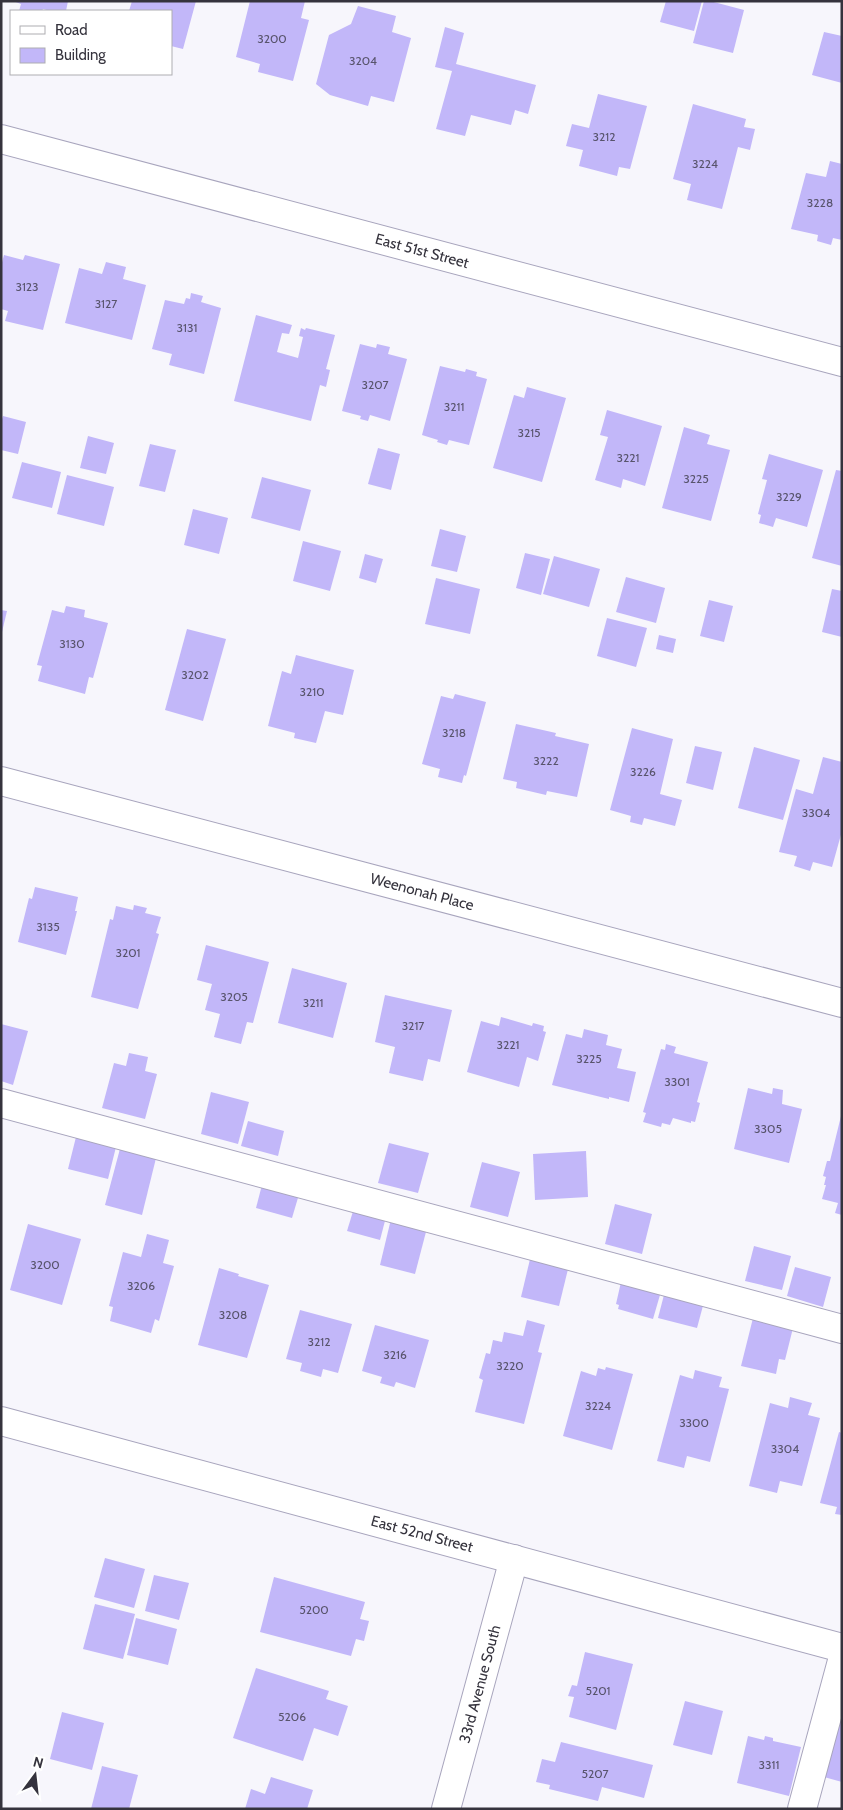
<svg xmlns="http://www.w3.org/2000/svg" width="843" height="1810" viewBox="0 0 843 1810" font-family="Cabin,sans-serif">
<style>
.building{fill:#c2b7f9}
.lines{fill:none;stroke-linecap:round;stroke-linejoin:round}
.minor-casing{stroke:#a8a5bd;stroke-width:30}
.minor{stroke:#fff;stroke-width:28}
.labels{text-anchor:middle;stroke-width:5;stroke-linejoin:round;paint-order:stroke}
.number-label{font-size:12px;fill:#58546c}
.street-label{font-size:15px;fill:#35333d;stroke:#fff}
</style>
<rect width="100%" height="100%" fill="#f7f6fc"/>
<g class="building">
<polygon points="13,1 68,1 66,11 50,11 43,9 42,11 19,11 21,4"/>
<polygon points="132,1 196,1 183,49 171,46 171,11 129,11"/>
<polygon points="250,1 305,1 301,18 309,20 293,81 258,72 260,64 236,57"/>
<polygon points="666,1 702,1 694,31 660,22"/>
<polygon points="704,1 710,1 744,10 733,53 693,43"/>
<polygon points="358,6 396,16 392,32 411,38 394,102 371,96 368,106 330,95 316,84 329,35 351,24"/>
<polygon points="445,27 464,33 456,64 536,85 528,114 515,110 511,125 471,115 465,136 436,129 452,71 435,67"/>
<polygon points="824,32 842,36 842,83 812,75"/>
<polygon points="598,94 647,106 630,169 619,167 617,176 579,166 583,150 566,146 572,124 589,128"/>
<polygon points="693,104 746,119 744,127 755,129 750,150 738,147 722,209 687,200 691,184 673,179"/>
<polygon points="830,161 842,164 842,240 833,238 831,245 817,241 818,235 791,229 806,173 826,177"/>
<polygon points="4,255 23,260 25,255 60,264 43,330 5,321 8,311 1,309 1,266"/>
<polygon points="106,262 126,267 123,279 146,285 132,340 65,323 79,268 102,274"/>
<polygon points="191,293 203,296 201,302 221,308 204,374 169,365 172,354 152,349 165,300 184,304 186,298 190,299"/>
<polygon points="256,315 292,325 289,334 282,333 277,352 298,358 303,337 299,336 301,328 305,330 306,328 335,335 326,369 330,370 326,387 320,385 311,421 234,401"/>
<polygon points="360,344 376,348 377,344 390,347 388,354 407,359 390,421 370,415 368,421 360,419 361,416 342,411"/>
<polygon points="440,366 465,372 466,369 477,372 476,376 487,379 469,445 449,440 447,445 437,442 438,440 422,435"/>
<polygon points="527,387 566,398 542,482 493,468 514,395 524,398"/>
<polygon points="607,410 662,426 645,486 623,479 621,488 595,480 608,437 600,435"/>
<polygon points="3,416 26,422 18,454 1,450 1,422"/>
<polygon points="684,427 710,435 707,444 730,450 711,521 662,508"/>
<polygon points="88,436 114,443 106,474 80,468"/>
<polygon points="150,444 176,450 165,492 139,486"/>
<polygon points="378,448 400,454 391,490 368,484"/>
<polygon points="769,454 823,470 807,527 776,518 773,527 759,523 761,515 758,514 767,480 762,479"/>
<polygon points="22,462 61,472 52,508 12,498"/>
<polygon points="836,470 842,471 842,566 812,558"/>
<polygon points="67,475 114,487 104,526 57,514"/>
<polygon points="262,477 311,490 300,531 251,518"/>
<polygon points="193,509 228,518 219,554 184,545"/>
<polygon points="440,529 466,536 457,572 431,566"/>
<polygon points="303,541 341,551 330,591 293,581"/>
<polygon points="525,553 550,559 541,595 516,588"/>
<polygon points="365,554 383,559 376,583 359,578"/>
<polygon points="554,556 600,569 589,607 543,594"/>
<polygon points="626,577 665,588 656,623 616,612"/>
<polygon points="436,578 480,589 470,634 425,624"/>
<polygon points="832,589 842,591 842,637 822,632"/>
<polygon points="709,600 733,606 724,642 700,636"/>
<polygon points="66,606 85,610 84,617 108,623 93,678 89,677 85,694 38,681 42,666 37,665 52,610 64,613"/>
<polygon points="1,610 7,611 2,632 1,632"/>
<polygon points="607,618 647,628 636,667 597,656"/>
<polygon points="187,629 226,639 203,721 165,710"/>
<polygon points="659,635 676,639 673,653 656,649"/>
<polygon points="296,655 354,670 343,715 325,711 316,743 294,738 295,733 268,726 282,671 291,674"/>
<polygon points="455,694 486,702 466,776 464,775 462,783 438,777 440,769 422,764 441,696 453,699"/>
<polygon points="516,724 556,733 555,736 589,744 577,797 547,791 546,795 516,788 517,782 503,779"/>
<polygon points="632,728 673,739 660,794 682,800 675,826 644,818 642,825 630,822 631,816 610,810"/>
<polygon points="695,746 722,752 713,790 686,783"/>
<polygon points="754,747 800,760 783,820 738,808"/>
<polygon points="823,757 842,762 842,831 832,867 813,862 810,871 794,866 797,856 779,852 796,789 813,794"/>
<polygon points="35,887 78,897 75,911 77,911 66,955 18,942 29,898 32,899"/>
<polygon points="134,905 147,908 145,913 161,917 156,933 159,934 138,1009 91,997 110,919 113,920 116,906 133,910"/>
<polygon points="206,945 269,962 253,1023 247,1022 241,1044 214,1037 220,1014 205,1010 212,984 197,980"/>
<polygon points="292,968 347,983 333,1038 278,1023"/>
<polygon points="385,995 452,1010 440,1062 428,1059 423,1081 389,1073 395,1047 375,1042"/>
<polygon points="501,1017 532,1026 533,1023 544,1026 543,1031 546,1032 538,1061 527,1057 519,1087 467,1072 481,1021 499,1026"/>
<polygon points="1,1024 28,1031 13,1085 1,1081"/>
<polygon points="584,1029 608,1035 606,1045 622,1049 617,1068 636,1072 629,1102 609,1097 609,1099 552,1085 566,1034 582,1038"/>
<polygon points="666,1044 676,1047 674,1053 708,1062 697,1102 700,1103 695,1122 691,1121 691,1123 673,1118 670,1125 662,1123 661,1127 643,1122 646,1113 643,1112 661,1049 665,1050"/>
<polygon points="129,1053 148,1057 145,1071 157,1074 145,1119 102,1108 114,1063 126,1066"/>
<polygon points="748,1088 772,1094 773,1088 783,1090 782,1104 802,1109 789,1163 734,1149"/>
<polygon points="211,1092 249,1102 238,1144 201,1134"/>
<polygon points="841,1116 842,1116 842,1215 835,1213 838,1203 822,1199 826,1185 824,1185 826,1177 823,1176 827,1161 830,1161"/>
<polygon points="248,1121 284,1131 278,1156 241,1146"/>
<polygon points="77,1133 117,1143 108,1179 68,1169"/>
<polygon points="389,1143 429,1153 418,1193 378,1183"/>
<polygon points="121,1145 157,1154 142,1215 105,1205"/>
<polygon points="586,1151 588,1197 535,1200 533,1154"/>
<polygon points="482,1162 520,1172 508,1217 470,1207"/>
<polygon points="263,1181 300,1191 292,1218 256,1208"/>
<polygon points="615,1204 652,1214 642,1254 605,1244"/>
<polygon points="354,1208 386,1217 380,1240 347,1231"/>
<polygon points="391,1219 427,1228 415,1274 380,1265"/>
<polygon points="28,1224 81,1239 62,1305 10,1290"/>
<polygon points="147,1234 169,1240 163,1263 174,1266 159,1321 155,1319 151,1333 110,1321 113,1307 109,1306 123,1252 141,1257"/>
<polygon points="754,1246 791,1256 782,1290 745,1281"/>
<polygon points="531,1255 569,1265 559,1306 521,1297"/>
<polygon points="795,1267 831,1277 823,1307 787,1296"/>
<polygon points="219,1268 239,1274 238,1276 269,1285 247,1358 198,1345"/>
<polygon points="621,1282 662,1288 653,1319 618,1309 619,1305 616,1304"/>
<polygon points="665,1291 704,1302 697,1328 658,1318"/>
<polygon points="300,1310 352,1324 338,1373 323,1369 321,1377 300,1371 302,1363 286,1359"/>
<polygon points="754,1314 794,1324 785,1360 779,1359 776,1374 741,1366"/>
<polygon points="527,1320 545,1325 538,1352 542,1353 524,1424 475,1412 483,1380 479,1378 486,1353 490,1354 493,1340 502,1342 504,1332 523,1336"/>
<polygon points="375,1325 429,1340 415,1388 396,1382 394,1387 380,1383 382,1377 362,1371"/>
<polygon points="606,1367 633,1374 612,1450 563,1436 581,1371 596,1376 598,1368 605,1370"/>
<polygon points="695,1370 722,1377 719,1387 729,1389 710,1462 687,1456 684,1468 657,1461 680,1375 693,1379"/>
<polygon points="790,1397 812,1403 808,1415 820,1418 802,1486 780,1481 777,1493 749,1486 770,1403 788,1408"/>
<polygon points="839,1432 842,1433 842,1515 835,1514 837,1507 820,1503"/>
<polygon points="105,1558 145,1569 134,1608 94,1597"/>
<polygon points="154,1575 189,1583 179,1620 145,1611"/>
<polygon points="274,1577 365,1602 360,1619 369,1621 364,1641 356,1639 351,1656 260,1632"/>
<polygon points="95,1604 135,1614 123,1659 83,1649"/>
<polygon points="136,1618 177,1629 168,1665 127,1655"/>
<polygon points="585,1652 633,1664 616,1730 569,1717 574,1697 568,1696 572,1685 577,1686"/>
<polygon points="256,1668 329,1691 326,1699 348,1706 338,1736 314,1728 303,1761 233,1738"/>
<polygon points="685,1701 723,1711 712,1755 673,1745"/>
<polygon points="62,1712 104,1723 92,1770 50,1759"/>
<polygon points="842,1716 842,1782 824,1777"/>
<polygon points="748,1736 764,1740 765,1736 773,1738 773,1741 801,1747 789,1796 737,1783"/>
<polygon points="561,1742 653,1765 644,1798 602,1787 598,1801 549,1789 550,1785 536,1782 542,1759 555,1762"/>
<polygon points="102,1766 138,1775 129,1809 91,1809"/>
<polygon points="271,1777 313,1790 307,1809 245,1809 251,1789 265,1794"/>
</g>
<g class="lines">
<g class="minor-casing">
<g id="minor">
<polyline points="1,139 842,362"/>
<polyline points="1,781 842,1003"/>
<polyline points="1,1103 842,1329"/>
<polyline points="1,1421 842,1648"/>
<polyline points="446,1809 514,1559"/>
<polyline points="802,1809 842,1661"/>
</g>
</g>
<use href="#minor" class="minor"/>
</g>
<g class="labels">
<g class="number-label">
<text x="272" y="43">3200</text>
<text x="363" y="65">3204</text>
<text x="604" y="141">3212</text>
<text x="705" y="168">3224</text>
<text x="820" y="207">3228</text>
<text x="27" y="291">3123</text>
<text x="106" y="308">3127</text>
<text x="187" y="332">3131</text>
<text x="375" y="389">3207</text>
<text x="454" y="411">3211</text>
<text x="529" y="437">3215</text>
<text x="628" y="462">3221</text>
<text x="696" y="483">3225</text>
<text x="789" y="501">3229</text>
<text x="72" y="648">3130</text>
<text x="195" y="679">3202</text>
<text x="312" y="696">3210</text>
<text x="454" y="737">3218</text>
<text x="546" y="765">3222</text>
<text x="643" y="776">3226</text>
<text x="816" y="817">3304</text>
<text x="48" y="931">3135</text>
<text x="128" y="957">3201</text>
<text x="234" y="1001">3205</text>
<text x="313" y="1007">3211</text>
<text x="413" y="1030">3217</text>
<text x="508" y="1049">3221</text>
<text x="589" y="1063">3225</text>
<text x="677" y="1086">3301</text>
<text x="768" y="1133">3305</text>
<text x="45" y="1269">3200</text>
<text x="141" y="1290">3206</text>
<text x="233" y="1319">3208</text>
<text x="319" y="1346">3212</text>
<text x="395" y="1359">3216</text>
<text x="510" y="1370">3220</text>
<text x="598" y="1410">3224</text>
<text x="694" y="1427">3300</text>
<text x="785" y="1453">3304</text>
<text x="314" y="1614">5200</text>
<text x="598" y="1695">5201</text>
<text x="292" y="1721">5206</text>
<text x="769" y="1769">3311</text>
<text x="595" y="1778">5207</text>
</g>
<g class="street-label">
<text transform="translate(422 251) rotate(15)" y="5">East 51st Street</text>
<text transform="translate(422 892) rotate(15)" y="5">Weenonah Place</text>
<text transform="translate(422 1534) rotate(15)" y="5">East 52nd Street</text>
<text transform="translate(480 1684) rotate(-75)" y="5">33rd Avenue South</text>
</g>
</g>
<rect width="843" height="1810" fill="none" stroke="#35333d" stroke-width="5"/>
<rect x="10" y="10" width="162" height="65" fill="#ffffff" stroke="#aeadb1"/>
<rect x="20" y="26" width="25" height="8" fill="#ffffff" stroke="#aeadb1"/>
<text x="55" y="35" font-size="15" fill="#35333d">Road</text>
<rect x="20" y="48" width="25" height="15" fill="#c2b7f9" stroke="#aeadb1"/>
<text x="55" y="60" font-size="15" fill="#35333d">Building</text>
<g transform="translate(35 1775) rotate(15)" stroke="#ffffff" stroke-width="4" paint-order="stroke">
<path d="M0-4L9 19L0 12L-9 19Z" fill="#35333d"/>
<text y="-8" font-size="14" font-weight="bold" text-anchor="middle" fill="#35333d">N</text>
</g>
</svg>
